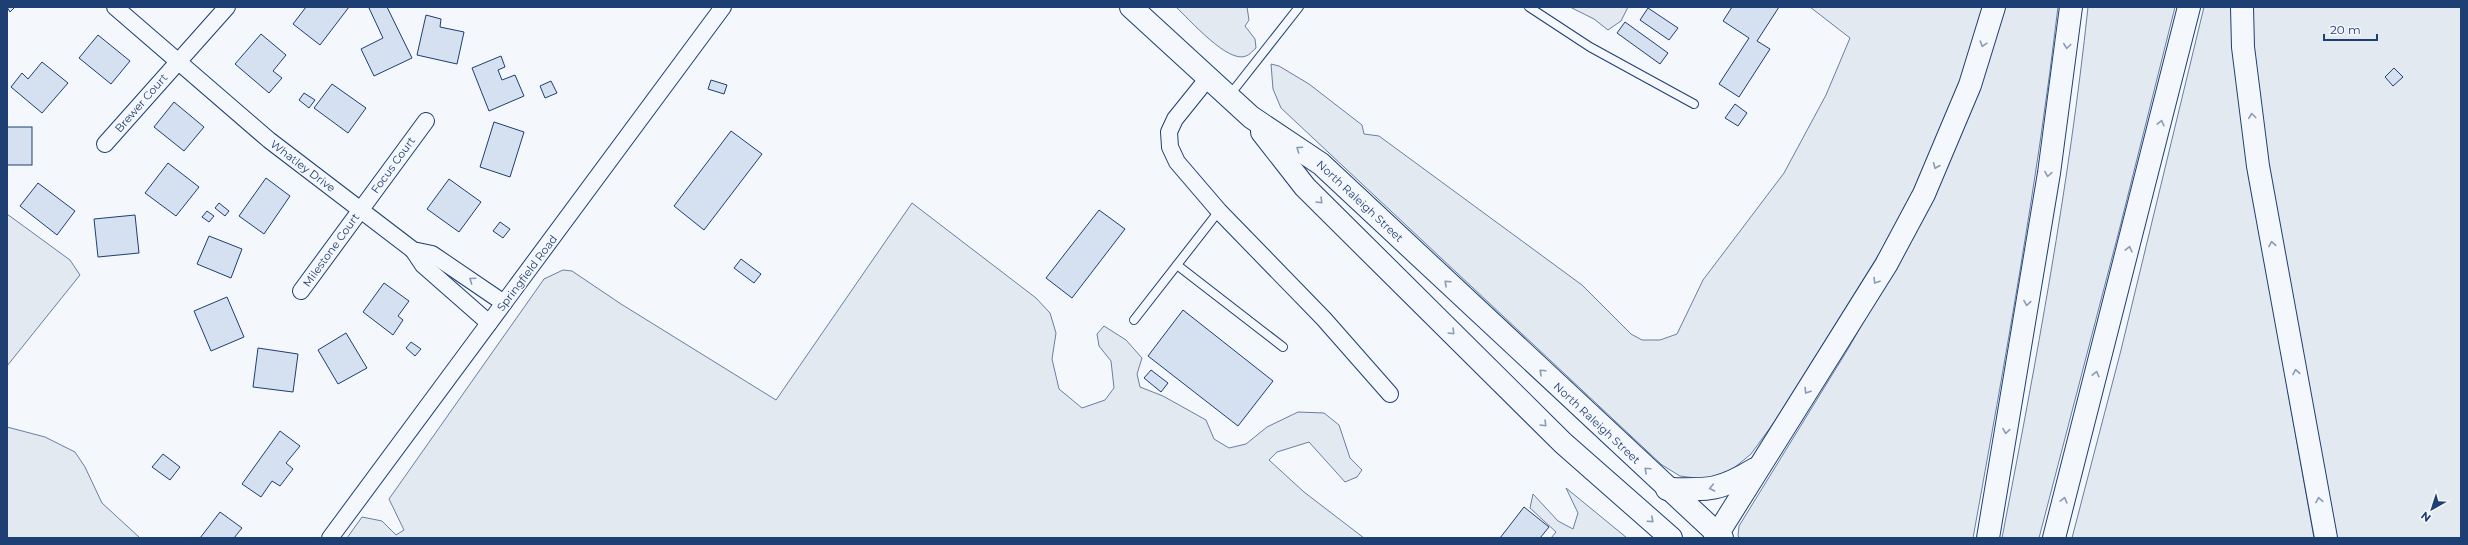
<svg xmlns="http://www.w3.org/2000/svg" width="2468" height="545" viewBox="0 0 2468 545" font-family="Montserrat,sans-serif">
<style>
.green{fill:#e3e9f0;stroke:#687fa3}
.building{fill:#d5e0f0;stroke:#1d3f73}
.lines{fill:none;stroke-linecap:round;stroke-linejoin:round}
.lane-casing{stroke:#1d3f73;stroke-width:10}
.street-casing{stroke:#1d3f73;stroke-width:18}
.primary-casing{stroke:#1d3f73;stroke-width:24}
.highway-casing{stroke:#1d3f73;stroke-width:24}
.lane{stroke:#f4f7fb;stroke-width:8}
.street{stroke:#f4f7fb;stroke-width:16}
.primary{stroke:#f4f7fb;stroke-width:22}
.highway{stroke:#f4f7fb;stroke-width:22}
.oneway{stroke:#889bb7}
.labels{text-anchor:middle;stroke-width:3;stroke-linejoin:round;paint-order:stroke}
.street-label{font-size:11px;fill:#1d3f73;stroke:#f4f7fb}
</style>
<rect width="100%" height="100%" fill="#f4f7fb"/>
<g class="green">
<path d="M 1176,7 L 1247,7 L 1249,20 L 1245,26 L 1255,39 L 1256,48 C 1253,50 1250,55 1246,56 C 1228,64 1189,19 1176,7 Z"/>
<polygon points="1570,7 1628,7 1621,21 1608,30 1594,19"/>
<polygon points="1810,7 1986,7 1957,95 1919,180 1884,246 1775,421 1751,454 1729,472 1703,479 1680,476 1662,465 1281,108 1273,89 1271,64 1279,66 1309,84 1362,125 1364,134 1379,136 1582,285 1631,334 1642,340 1660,340 1677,334 1703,280 1784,173 1826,95 1850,38"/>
<path d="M 2002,7 L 2058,7 C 2037,185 2005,361 1973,538 L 1740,538 L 1738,536 L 1739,526 L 1848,349 L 1923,218 Z"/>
<path d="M 2088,7 L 2175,7 L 2120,227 L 2039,538 L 2002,538 C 2036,362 2069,186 2088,7 Z"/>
<polygon points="2204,7 2233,7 2272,302 2314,538 2072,538 2121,350"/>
<polygon points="2249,7 2461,7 2461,538 2330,538 2264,168"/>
<polygon points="912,203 1036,298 1050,313 1056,333 1052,359 1059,389 1082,408 1105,400 1114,388 1111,361 1099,346 1097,334 1104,326 1126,340 1142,358 1137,374 1140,387 1163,396 1206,420 1214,439 1229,448 1246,444 1267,427 1298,412 1324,413 1339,425 1350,458 1362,470 1357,477 1345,482 1309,442 1277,452 1269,460 1304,492 1364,538 347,538 362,517 382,521 396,535 404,530 389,499 544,279 563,270 572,271 621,304 776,400"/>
<polygon points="7,214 70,260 80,275 7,366"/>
<polygon points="7,427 45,437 75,452 85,467 102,503 140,538 7,538"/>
<polygon points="1566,488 1627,538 1551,538 1556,532 1530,508 1533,494 1558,521 1573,529 1578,513"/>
</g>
<g class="building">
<polygon points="7,7 15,7 10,12"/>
<polygon points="306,7 349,7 320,45 293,24"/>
<polygon points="372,7 387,7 412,58 374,76 361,49 383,38 369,8"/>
<polygon points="1732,7 1779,7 1757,41 1770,49 1739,97 1719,84 1749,38 1723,21"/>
<polygon points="1648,8 1678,28 1669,40 1640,20"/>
<polygon points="426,15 441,19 440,27 464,32 457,64 417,55"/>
<polygon points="1625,22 1668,53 1660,64 1617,33"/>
<polygon points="261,34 286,55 273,71 282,78 269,93 235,64"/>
<polygon points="98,35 130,61 111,84 79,58"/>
<polygon points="501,56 505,67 498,70 502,80 515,75 524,96 489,111 472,68"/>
<polygon points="42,62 68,83 42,113 11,87 22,73 28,79"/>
<polygon points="2394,68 2403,77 2393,86 2385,77"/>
<polygon points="711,80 727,85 724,94 708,89"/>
<polygon points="551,81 557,93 545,98 540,86"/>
<polygon points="332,84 366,108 348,133 314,108"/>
<polygon points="304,93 315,100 309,108 299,100"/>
<polygon points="174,102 204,127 184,151 154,127"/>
<polygon points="1735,104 1747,113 1738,126 1725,118"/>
<polygon points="494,122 524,132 510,177 480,167"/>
<rect x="7" y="127" width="25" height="38"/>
<polygon points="731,131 762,154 704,230 674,206"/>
<polygon points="168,163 199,187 176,216 145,193"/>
<polygon points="266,178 290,196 264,234 239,216"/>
<polygon points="449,179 481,202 459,232 427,209"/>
<polygon points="38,183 75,211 57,235 20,206"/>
<polygon points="219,203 229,211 225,216 215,208"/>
<polygon points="1099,210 1125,229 1072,298 1046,278"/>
<polygon points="207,211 214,216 209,222 202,217"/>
<polygon points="135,215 139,253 98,257 94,219"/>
<polygon points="500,222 510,229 503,238 493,231"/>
<polygon points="209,236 242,249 231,278 197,264"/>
<polygon points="741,259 761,274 754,283 734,268"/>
<polygon points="384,283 409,301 398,316 403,320 393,335 363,312"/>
<polygon points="227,297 244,337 211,351 194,311"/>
<polygon points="1183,310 1273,381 1238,426 1148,356"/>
<polygon points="346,333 367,368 338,384 318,350"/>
<polygon points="411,342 421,349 415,356 406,348"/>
<polygon points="258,348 298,354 293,392 253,387"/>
<polygon points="1151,370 1168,383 1161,392 1144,378"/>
<polygon points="280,431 300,446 286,463 293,469 280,486 272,481 261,497 242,484"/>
<polygon points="163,454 180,467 170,480 152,467"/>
<polygon points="1524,507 1549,527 1540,538 1500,538"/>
<polygon points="220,512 242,528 234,538 200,538"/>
</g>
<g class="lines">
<g class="lane-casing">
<g id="lane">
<polyline points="1529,7 1590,47 1694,104"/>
<polyline points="1229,96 1299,7"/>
<polyline points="1177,265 1283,347"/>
<polyline points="1134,320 1219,211"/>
</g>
</g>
<g class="street-casing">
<g id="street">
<polyline points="115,7 269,140 413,250 432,254 504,303"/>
<polyline points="1208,78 1175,119 1169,132 1170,147 1177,162 1219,211 1324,319 1390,394"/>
<polyline points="105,144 227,7"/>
<polyline points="413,250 423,265 489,323"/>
<polyline points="301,291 426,121"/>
<polyline points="330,538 723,7"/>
</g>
</g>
<g class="primary-casing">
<g id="primary">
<polyline points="1131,7 1251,117 1321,164 1722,538"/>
<polyline points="1262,132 1305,187 1563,443 1671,538"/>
</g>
</g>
<g class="highway-casing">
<g id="highway">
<polyline points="2242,7 2243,47 2258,166 2326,538"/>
<path d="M 1667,489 C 1709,490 1719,491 1755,469"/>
<polyline points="1715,538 1886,265 1924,194 1970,85 1994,7"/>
<polyline points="1988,538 2049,173 2071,7"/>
<polyline points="2054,538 2189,7"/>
</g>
</g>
<use href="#lane" class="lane"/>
<use href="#street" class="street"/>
<use href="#primary" class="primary"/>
<use href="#highway" class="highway"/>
</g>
<defs><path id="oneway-chevron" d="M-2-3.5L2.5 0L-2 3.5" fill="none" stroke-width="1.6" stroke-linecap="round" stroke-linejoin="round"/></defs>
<g class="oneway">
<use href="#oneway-chevron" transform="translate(1983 44) rotate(107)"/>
<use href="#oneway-chevron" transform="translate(2067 46) rotate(98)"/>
<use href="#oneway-chevron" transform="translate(2252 116) rotate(-97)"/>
<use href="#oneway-chevron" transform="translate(2161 123) rotate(-76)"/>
<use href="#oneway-chevron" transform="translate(1299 149) rotate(-146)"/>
<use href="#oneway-chevron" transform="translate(1936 166) rotate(113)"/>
<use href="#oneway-chevron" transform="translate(2048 174) rotate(99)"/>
<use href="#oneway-chevron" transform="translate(1320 201) rotate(45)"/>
<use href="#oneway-chevron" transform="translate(2272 244) rotate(-100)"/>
<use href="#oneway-chevron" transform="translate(2129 249) rotate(-76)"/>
<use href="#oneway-chevron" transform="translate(472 280) rotate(-145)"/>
<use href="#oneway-chevron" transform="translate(1876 281) rotate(122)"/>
<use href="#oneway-chevron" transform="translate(1447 283) rotate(-137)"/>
<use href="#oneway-chevron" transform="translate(2027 303) rotate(99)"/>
<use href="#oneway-chevron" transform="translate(1452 332) rotate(45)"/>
<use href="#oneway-chevron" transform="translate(1542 372) rotate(-137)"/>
<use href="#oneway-chevron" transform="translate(2296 372) rotate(-100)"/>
<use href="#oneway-chevron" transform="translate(2096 374) rotate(-76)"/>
<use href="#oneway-chevron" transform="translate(1807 391) rotate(122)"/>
<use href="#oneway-chevron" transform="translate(1544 424) rotate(45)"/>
<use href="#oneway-chevron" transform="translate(2006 431) rotate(99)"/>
<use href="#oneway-chevron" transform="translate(1647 470) rotate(-137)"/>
<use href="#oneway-chevron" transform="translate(1712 488) rotate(168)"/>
<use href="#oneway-chevron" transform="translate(2064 500) rotate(-75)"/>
<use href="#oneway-chevron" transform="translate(2319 500) rotate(-100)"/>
<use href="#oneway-chevron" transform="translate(1651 520) rotate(42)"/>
</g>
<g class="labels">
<g class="street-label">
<text transform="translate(141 103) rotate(-49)" y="4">Brewer Court</text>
<text transform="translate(393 165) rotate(-54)" y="4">Focus Court</text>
<text transform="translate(303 166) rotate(37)" y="4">Whatley Drive</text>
<text transform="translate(1360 201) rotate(43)" y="4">North Raleigh Street</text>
<text transform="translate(331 250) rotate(-54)" y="4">Milestone Court</text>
<text transform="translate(527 273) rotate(-53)" y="4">Springfield Road</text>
<text transform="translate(1597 423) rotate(43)" y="4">North Raleigh Street</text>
</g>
</g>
<rect width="2468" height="545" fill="none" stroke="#1d3f73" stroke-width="16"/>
<g transform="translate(2432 509) rotate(219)" stroke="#f4f7fb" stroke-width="3" paint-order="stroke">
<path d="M0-3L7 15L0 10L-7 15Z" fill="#1d3f73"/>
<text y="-6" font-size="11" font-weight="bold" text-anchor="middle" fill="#1d3f73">N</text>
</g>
<path d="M2324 34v6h53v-6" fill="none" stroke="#1d3f73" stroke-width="2"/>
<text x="2330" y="34" font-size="12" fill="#1d3f73" stroke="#f4f7fb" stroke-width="3" paint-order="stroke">20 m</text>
</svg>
